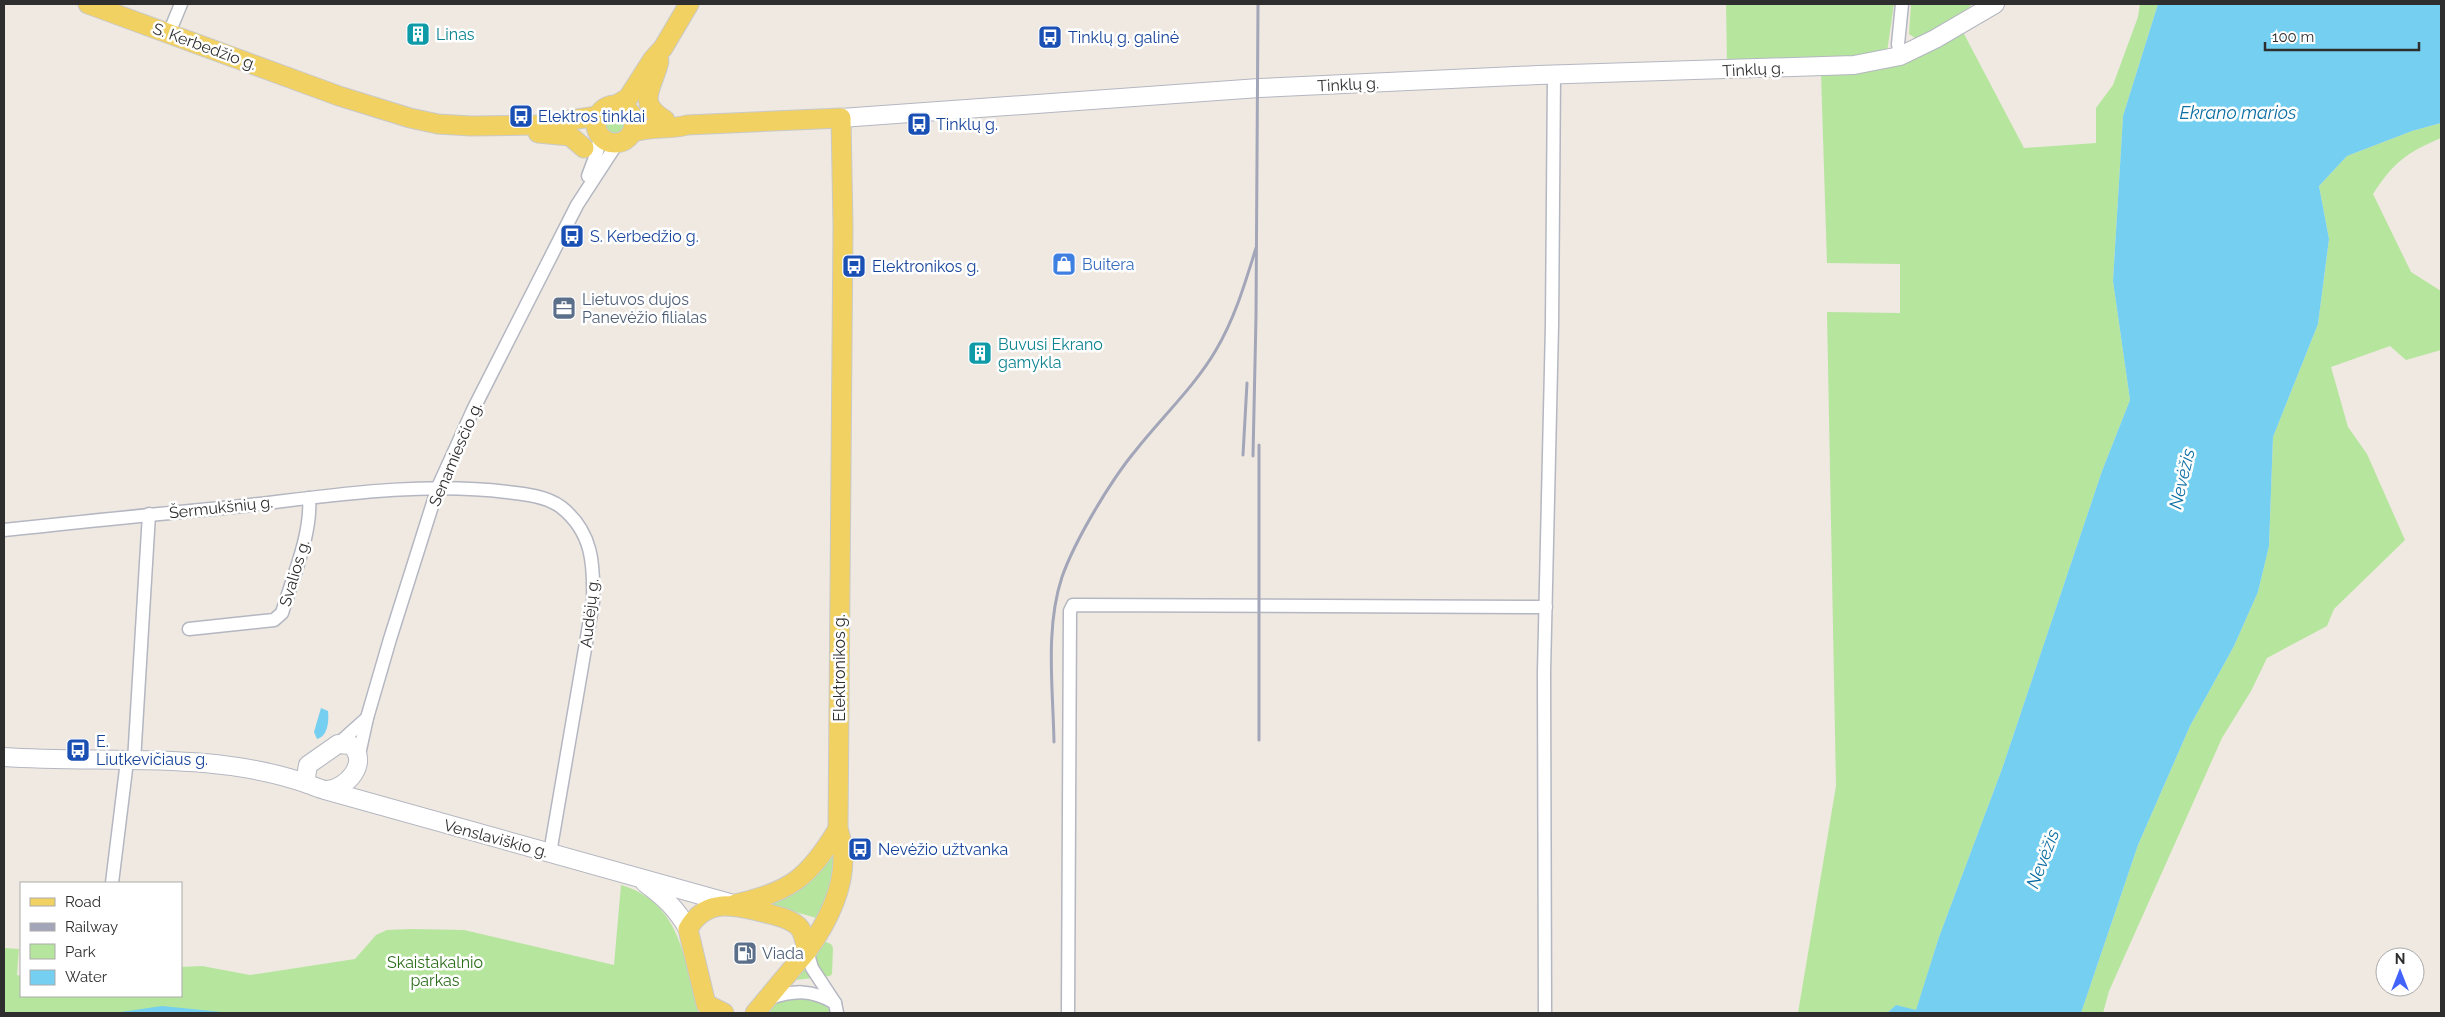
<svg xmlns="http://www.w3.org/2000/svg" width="2445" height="1017" viewBox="0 0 2445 1017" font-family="Raleway,sans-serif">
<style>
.green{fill:#b6e59e}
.water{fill:#75cff0}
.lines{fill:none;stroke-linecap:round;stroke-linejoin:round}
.street-casing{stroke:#b4b7c1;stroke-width:15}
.secondary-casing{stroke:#b4b7c1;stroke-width:20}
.primary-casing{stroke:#c9c9c9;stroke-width:21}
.street{stroke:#fff;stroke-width:12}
.secondary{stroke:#fff;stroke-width:18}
.primary{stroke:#f2d163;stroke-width:19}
.rail{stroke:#a3a6b8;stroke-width:3}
.labels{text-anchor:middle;stroke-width:5;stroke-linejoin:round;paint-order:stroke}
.culture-label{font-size:16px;fill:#0d838f;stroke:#fff;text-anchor:start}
.transit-label{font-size:16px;fill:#164399;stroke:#fff;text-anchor:start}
.street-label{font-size:16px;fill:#2e2e2e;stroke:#fff}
.shop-label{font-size:16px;fill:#366cbe;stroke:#fff;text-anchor:start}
.service-label{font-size:16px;fill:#4e5e75;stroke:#fff;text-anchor:start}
.park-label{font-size:16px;fill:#2c6e1b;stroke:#fff}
.water-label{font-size:18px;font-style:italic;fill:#0d6fa3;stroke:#fff}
</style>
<rect width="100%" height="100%" fill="#efe9e1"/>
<g class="green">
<polygon points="1726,4 1894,4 1887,52 1859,58 1727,63"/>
<polygon points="1911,4 1972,4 1964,13 1918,40 1909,34"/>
<polygon points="2140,4 2158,4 2123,116 2113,281 2130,400 2102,471 2002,769 1939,937 1916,1011 1896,1005 1887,1013 1798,1013 1836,786 1827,312 1900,313 1900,264 1827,263 1821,74 1891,67 1914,58 1963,32 2024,148 2096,143 2096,108 2113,85 2138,17"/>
<circle cx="615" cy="124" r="10"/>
<path d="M 2441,123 L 2441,138 C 2406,153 2394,162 2373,194 L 2411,272 L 2441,291 L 2441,350 L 2406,360 L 2390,346 L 2331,367 L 2348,427 L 2367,454 L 2405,540 L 2334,609 L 2327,626 L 2267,658 L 2251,691 L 2222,738 L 2109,991 L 2103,1013 L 2081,1013 L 2138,845 L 2190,726 L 2234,646 L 2258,592 L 2269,546 L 2273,437 L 2318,324 L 2329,239 L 2319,186 L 2347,156 L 2412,131 Z"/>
<polygon points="833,850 836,864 820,919 764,903"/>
<path d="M 621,885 C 682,903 684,961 699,1013 L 4,1013 L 4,948 L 19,949 L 17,975 L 21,976 L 21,996 L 181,996 L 181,967 L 202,966 L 250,975 L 355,959 L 376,935 L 387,930 L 411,929 L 464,930 L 614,965 Z"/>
<polygon points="826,942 831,944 833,948 832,974 830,976 795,980 820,943"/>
<polygon points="793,997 823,1002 832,1013 766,1013 780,1000"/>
</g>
<g class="water">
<polygon points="2158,4 2441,4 2441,123 2412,131 2347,156 2319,186 2329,239 2318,324 2273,437 2269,546 2258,592 2234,646 2190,726 2138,845 2081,1013 1887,1013 1896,1005 1916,1010 1939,937 2002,769 2102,471 2130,400 2113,281 2123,116"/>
<path d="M 321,708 L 328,711 C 329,721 328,736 317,739 L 314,732 Z"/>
<polygon points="162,1006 232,1013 114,1013"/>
</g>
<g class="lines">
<g class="street-casing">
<g id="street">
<polyline points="169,33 181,4"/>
<polyline points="1900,56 1898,44 1902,4"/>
<polyline points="588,176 597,152 600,135"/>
<path d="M 4,530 C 80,522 156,514 233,507 C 323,497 416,481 507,492 C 525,494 546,496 561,507 C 593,532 594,565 593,602 L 550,853"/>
<path d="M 189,629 L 274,620 L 282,613 C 292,579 312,534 309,498"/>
<polyline points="338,744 367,718"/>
<polyline points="358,759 367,718 390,639 438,487 473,410 577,205 618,142"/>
<polyline points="134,761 149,514"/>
<polyline points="112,883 127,761"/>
<polyline points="807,951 812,968 835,1003 837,1013"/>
<path d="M 768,999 C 793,990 811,989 835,1003"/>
<polyline points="1068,1013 1070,611 1073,605 1546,607"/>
<polyline points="1545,1013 1544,672 1552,325 1554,74"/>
</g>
</g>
<g class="secondary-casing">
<g id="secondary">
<polyline points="841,118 1259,88 1538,75 1854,65 1900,56 1935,39 1995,4"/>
<path d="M 338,744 L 351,745 C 370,762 347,789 327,790 C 321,790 314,786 308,784 L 306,777 L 308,765 Z"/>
<path d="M 4,757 C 104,764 212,750 308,784"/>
<polyline points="325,790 733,904"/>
<path d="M 645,883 C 664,897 676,908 688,929"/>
</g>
</g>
<g class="primary-casing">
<g id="primary">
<polyline points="88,4 339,96 410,118 438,124 471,126 537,125 598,116"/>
<path d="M 659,61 C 653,88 635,102 665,120"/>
<polyline points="616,105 628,98 653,59 663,48 689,4"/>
<circle cx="615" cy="124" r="19"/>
<polyline points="538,133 570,136 584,148"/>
<path d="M 631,133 C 649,126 669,130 687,125 L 841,118 L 843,227 L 838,829 C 853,872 832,916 807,951"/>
<path d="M 735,904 C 791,892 809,877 838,829"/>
<path d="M 724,1013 L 706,1004 L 688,929 C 706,897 736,905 766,913 C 777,916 789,918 798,926 C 804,932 805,942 807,951 L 755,1013"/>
</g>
</g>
<use href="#street" class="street"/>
<use href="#secondary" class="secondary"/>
<use href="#primary" class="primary"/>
<g class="rail">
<polyline points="1259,445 1259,740"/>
<polyline points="1243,455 1247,383"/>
<polyline points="1253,456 1256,317 1258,4"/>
<path d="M 1054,742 C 1053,688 1045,628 1062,577 C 1075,540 1111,480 1136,450 C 1162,417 1195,386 1216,350 C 1235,318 1245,283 1256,248"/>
</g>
</g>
<defs>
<g id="building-square" transform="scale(1.25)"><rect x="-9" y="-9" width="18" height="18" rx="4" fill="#0f9aa8" stroke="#fff"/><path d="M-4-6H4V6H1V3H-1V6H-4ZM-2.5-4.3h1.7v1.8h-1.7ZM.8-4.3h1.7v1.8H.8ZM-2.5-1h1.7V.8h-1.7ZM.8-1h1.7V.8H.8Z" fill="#fff"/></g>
<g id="bus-square" transform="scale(1.25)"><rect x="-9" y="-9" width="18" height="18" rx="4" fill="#1a4fb4" stroke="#fff"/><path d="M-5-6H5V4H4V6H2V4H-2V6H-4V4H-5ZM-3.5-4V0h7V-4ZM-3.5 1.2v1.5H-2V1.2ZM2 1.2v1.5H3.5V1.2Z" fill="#fff"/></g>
<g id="shop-square" transform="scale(1.25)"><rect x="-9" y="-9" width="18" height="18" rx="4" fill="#3f7fe0" stroke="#fff"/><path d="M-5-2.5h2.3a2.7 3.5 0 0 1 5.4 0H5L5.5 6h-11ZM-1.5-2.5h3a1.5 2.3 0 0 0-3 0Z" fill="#fff"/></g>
<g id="office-square" transform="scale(1.25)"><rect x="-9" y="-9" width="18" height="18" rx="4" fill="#5c6f8a" stroke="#fff"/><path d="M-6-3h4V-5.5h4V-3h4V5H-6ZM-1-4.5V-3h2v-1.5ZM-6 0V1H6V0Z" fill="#fff"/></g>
<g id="fuel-square" transform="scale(1.25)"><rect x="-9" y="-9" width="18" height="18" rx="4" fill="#5c6f8a" stroke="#fff"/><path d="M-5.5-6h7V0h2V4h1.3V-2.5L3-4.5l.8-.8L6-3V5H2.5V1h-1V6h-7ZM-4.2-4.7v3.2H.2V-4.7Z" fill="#fff"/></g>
</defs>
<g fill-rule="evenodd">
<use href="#building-square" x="418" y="34"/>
<use href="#bus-square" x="1050" y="37"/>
<use href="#bus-square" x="521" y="116"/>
<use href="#bus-square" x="919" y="124"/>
<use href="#bus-square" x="572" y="236"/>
<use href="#shop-square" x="1064" y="264"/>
<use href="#bus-square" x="854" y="266"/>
<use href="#office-square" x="564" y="308"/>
<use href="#building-square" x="980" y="353"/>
<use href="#bus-square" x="78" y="750"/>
<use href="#bus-square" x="860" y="849"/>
<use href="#fuel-square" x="745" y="953"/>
</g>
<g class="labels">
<g class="culture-label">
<text x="436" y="40">Linas</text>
<text x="998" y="350">Buvusi Ekrano<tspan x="998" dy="18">gamykla</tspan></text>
</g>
<g class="transit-label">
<text x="1068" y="43">Tinklų g. galinė</text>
<text x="538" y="122">Elektros tinklai</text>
<text x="936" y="130">Tinklų g.</text>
<text x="590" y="242">S. Kerbedžio g.</text>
<text x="872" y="272">Elektronikos g.</text>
<text x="96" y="747">E.<tspan x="96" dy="18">Liutkevičiaus g.</tspan></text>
<text x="878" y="855">Nevėžio užtvanka</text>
</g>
<g class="street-label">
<text transform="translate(205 46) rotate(20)" y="6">S. Kerbedžio g.</text>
<text transform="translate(1753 69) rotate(-3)" y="6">Tinklų g.</text>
<text transform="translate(1348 84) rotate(-3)" y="6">Tinklų g.</text>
<text transform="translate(455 454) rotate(-67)" y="6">Senamiesčio g.</text>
<text transform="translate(221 507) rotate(-6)" y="6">Šermukšnių g.</text>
<text transform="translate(294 573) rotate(-73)" y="6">Svalios g.</text>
<text transform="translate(589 613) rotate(-84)" y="6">Audėjų g.</text>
<text transform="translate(839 668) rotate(-90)" y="6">Elektronikos g.</text>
<text transform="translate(496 838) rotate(15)" y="6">Venslaviškio g.</text>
</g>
<g class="shop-label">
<text x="1082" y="270">Buitera</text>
</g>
<g class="service-label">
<text x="582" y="305">Lietuvos dujos<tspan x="582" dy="18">Panevėžio filialas</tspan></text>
<text x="762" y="959">Viada</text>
</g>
<g class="park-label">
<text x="435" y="968">Skaistakalnio<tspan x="435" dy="18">parkas</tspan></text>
</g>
<g class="water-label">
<text x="2238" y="119">Ekrano marios</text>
<text transform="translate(2182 479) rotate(-77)" y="6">Nevėžis</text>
<text transform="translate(2043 859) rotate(-69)" y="6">Nevėžis</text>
</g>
</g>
<rect width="2445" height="1017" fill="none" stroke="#2e2e2e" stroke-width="10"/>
<rect x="20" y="882" width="162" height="115" fill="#ffffff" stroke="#ababab"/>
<rect x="30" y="898" width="25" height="8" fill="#f2d163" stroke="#ababab"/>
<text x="65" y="907" font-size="15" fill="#2e2e2e">Road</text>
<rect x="30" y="923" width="25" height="8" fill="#a3a6b8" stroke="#ababab"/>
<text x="65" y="932" font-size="15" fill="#2e2e2e">Railway</text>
<rect x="30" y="944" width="25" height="15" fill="#b6e59e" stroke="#ababab"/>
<text x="65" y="957" font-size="15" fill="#2e2e2e">Park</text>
<rect x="30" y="970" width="25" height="15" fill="#75cff0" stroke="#ababab"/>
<text x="65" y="982" font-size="15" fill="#2e2e2e">Water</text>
<g transform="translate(2400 972)"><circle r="24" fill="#ffffff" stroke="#ababab"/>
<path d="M0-4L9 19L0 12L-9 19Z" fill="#4264fb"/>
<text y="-8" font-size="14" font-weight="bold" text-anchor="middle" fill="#2e2e2e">N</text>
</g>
<path d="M2265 42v8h154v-8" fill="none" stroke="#2e2e2e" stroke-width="2.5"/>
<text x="2272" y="42" font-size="15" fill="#2e2e2e" stroke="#ffffff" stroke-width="4" paint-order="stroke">100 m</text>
</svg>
